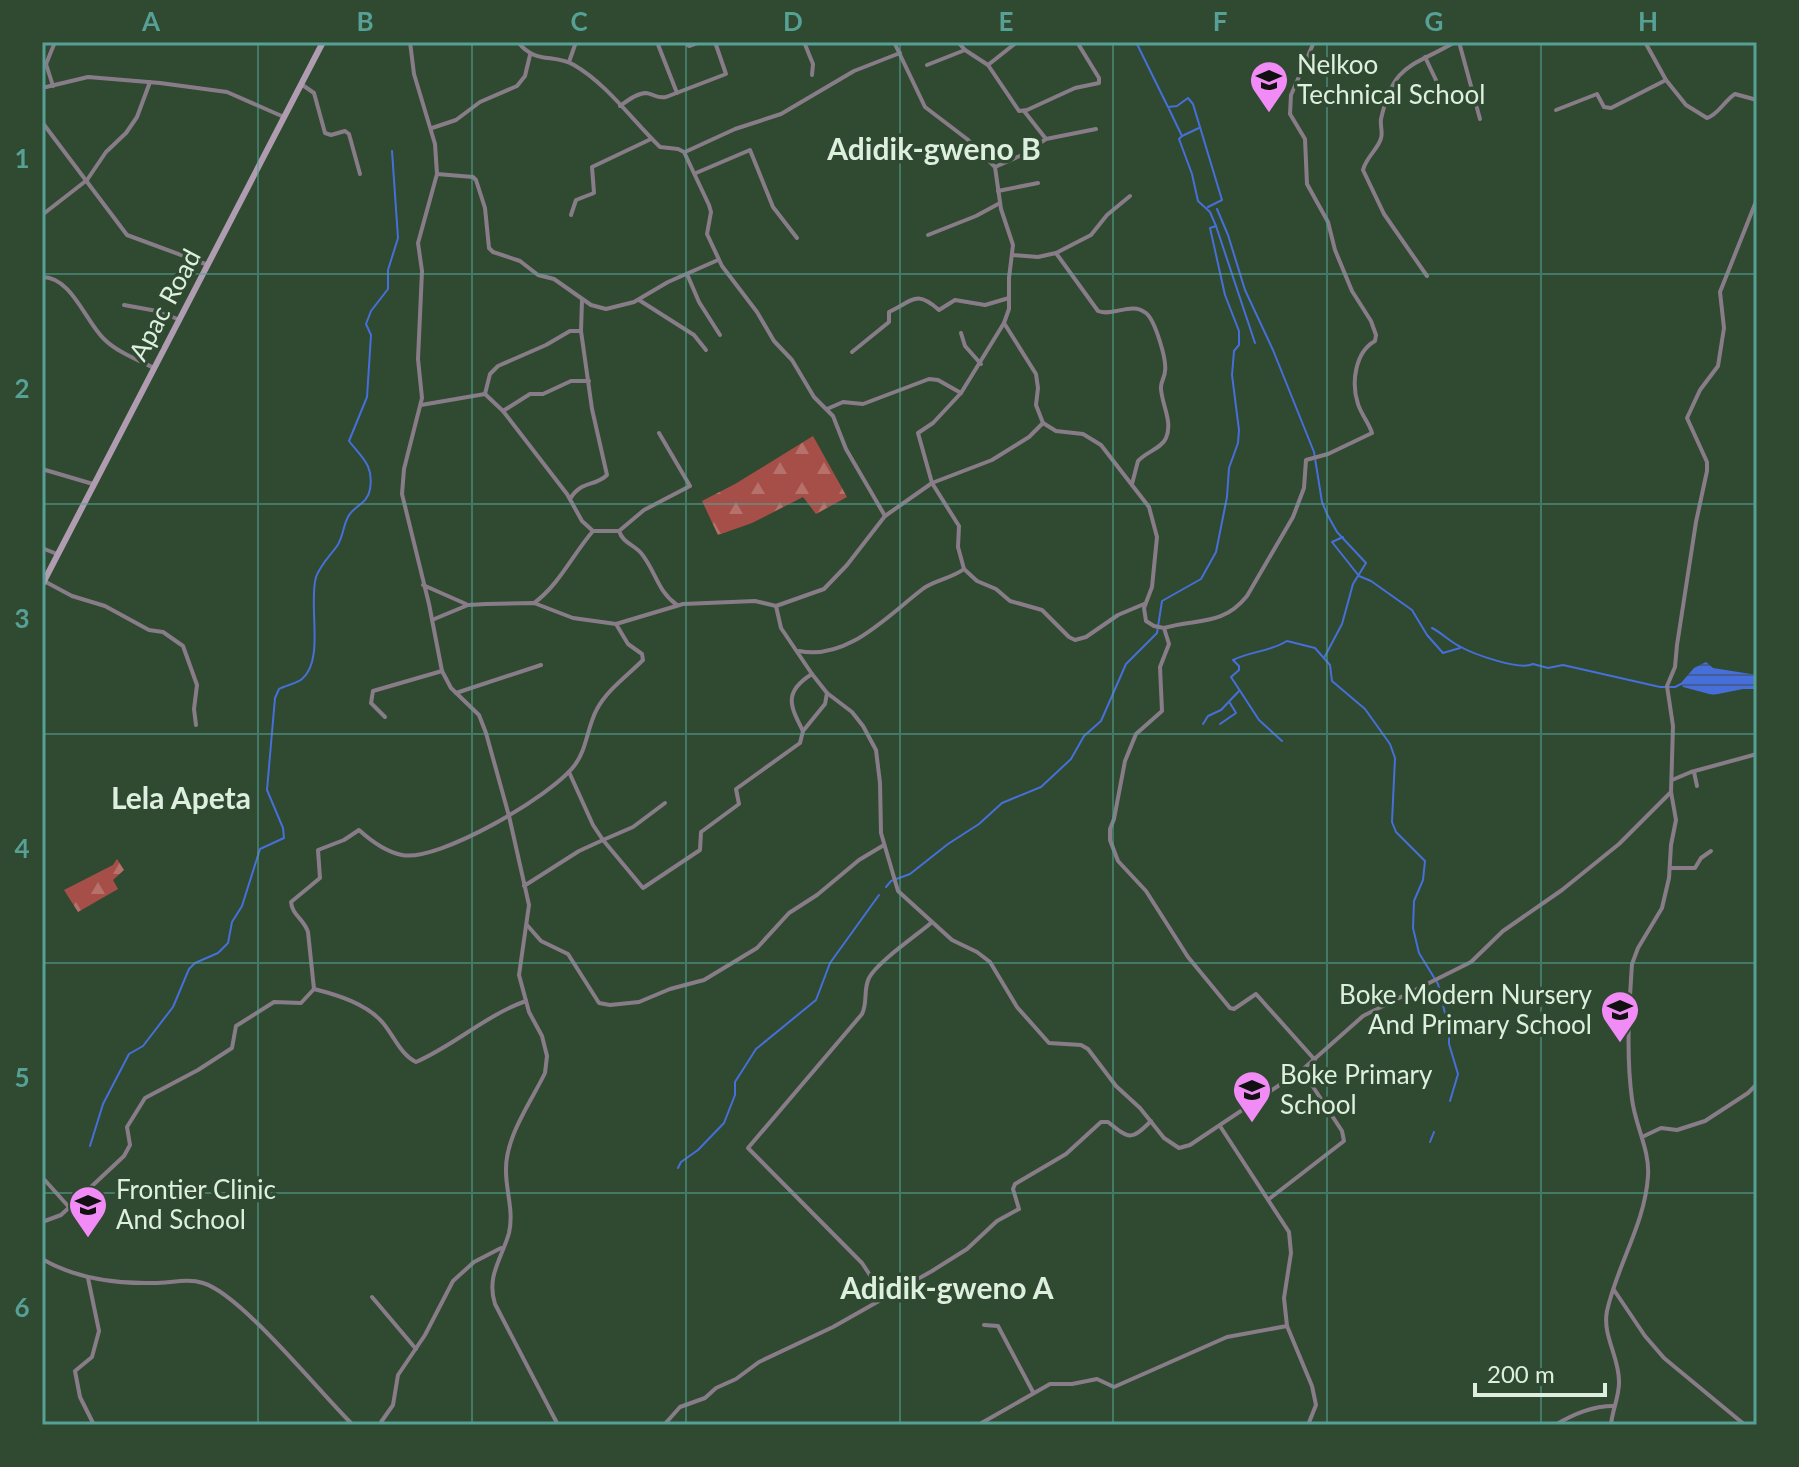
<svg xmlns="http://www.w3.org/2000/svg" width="1799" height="1467" viewBox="0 0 1799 1467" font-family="Lato,sans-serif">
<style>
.forest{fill:url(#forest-firs)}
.water{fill:url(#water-rules)}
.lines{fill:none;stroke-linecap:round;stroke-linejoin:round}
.stream{stroke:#476fd9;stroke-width:2}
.street{stroke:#897c89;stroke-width:4}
.secondary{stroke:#b09cb1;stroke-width:6}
.grid{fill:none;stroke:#57a096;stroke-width:2;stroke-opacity:0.55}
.labels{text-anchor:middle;stroke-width:7;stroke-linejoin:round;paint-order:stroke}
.poi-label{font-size:26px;fill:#deefdf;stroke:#2f4a30;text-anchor:start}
.street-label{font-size:26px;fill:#deefdf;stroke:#2f4a30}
.quarter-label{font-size:30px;font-weight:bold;fill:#deefdf;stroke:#2f4a30}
.neatline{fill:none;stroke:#57a096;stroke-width:3}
.grid-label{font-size:26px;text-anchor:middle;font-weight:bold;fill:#57a096}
</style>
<defs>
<pattern id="forest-firs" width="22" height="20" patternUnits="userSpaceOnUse" patternTransform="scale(2)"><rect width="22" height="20" fill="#a64f49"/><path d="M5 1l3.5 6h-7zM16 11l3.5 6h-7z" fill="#b6716b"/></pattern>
<pattern id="water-rules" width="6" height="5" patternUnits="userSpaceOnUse" patternTransform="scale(2)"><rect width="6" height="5" fill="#476fd9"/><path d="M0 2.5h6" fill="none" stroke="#455d96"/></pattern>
</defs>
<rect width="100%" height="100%" fill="#2f4a30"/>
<g class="forest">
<polygon points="813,436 847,497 816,514 803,497 752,523 718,535 702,501 735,484"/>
<polygon points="117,859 124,870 113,880 118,889 78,912 64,890 113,865"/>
</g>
<polygon class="water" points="1706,662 1713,668 1757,675 1757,689 1743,689 1713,695 1683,687 1681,683 1694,668"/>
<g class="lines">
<g class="stream">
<polyline points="1136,42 1168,107 1177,106 1188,98 1193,104 1222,200 1208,207"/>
<polyline points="1169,109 1182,136 1199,128"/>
<polyline points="1182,136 1179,139 1192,174 1198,201 1210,212 1216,226 1255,343"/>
<polyline points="1217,209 1228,235 1245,290 1273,350 1314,452 1322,502 1327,514 1337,532 1366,563 1353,584 1342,624 1324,658"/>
<polyline points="1343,537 1332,542 1359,576 1371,581 1412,610 1427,635 1443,653 1460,648"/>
<path d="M 1432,628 C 1442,633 1449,641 1459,646 C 1473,654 1520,671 1533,664 L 1548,668 L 1563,665 L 1660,687 L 1675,687 L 1685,682"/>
<polyline points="1203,724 1208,716 1221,710 1239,691"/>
<polyline points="1220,724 1236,713 1230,703"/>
<path d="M 1282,741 L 1259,720 L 1231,677 L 1239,670 L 1239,666 L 1233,660 C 1251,651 1269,652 1287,641 L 1315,648 L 1330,665 L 1332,681 L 1365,709 L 1390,744 L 1395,758 L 1392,822 L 1396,832 L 1425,861 L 1423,880 L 1414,901 L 1413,928 L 1419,953 L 1438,984 L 1449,1030 L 1449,1044 L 1458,1074 L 1450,1101"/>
<polyline points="886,887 891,881 910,874 948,844 979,824 1002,803 1041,787 1071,759 1084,736 1101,721 1126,664 1157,633 1162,601 1201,579 1216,552 1227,497 1229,468 1238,443 1239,430 1232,375 1234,351 1239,345 1239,331 1225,295 1210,228 1216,226"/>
<polyline points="1430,1142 1434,1132"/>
<path d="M 90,1146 L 103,1104 L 129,1054 L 143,1046 L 173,1007 L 189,969 L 195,963 L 218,953 L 228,943 L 232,922 L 242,906 L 260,849 L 284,838 L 283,828 L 267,790 L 275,698 L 279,689 C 286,685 296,684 302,679 C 325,660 308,605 316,577 C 321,564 330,556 337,546 C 343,538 343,526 348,517 C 353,506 368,504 370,489 C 374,465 362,458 349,441 L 367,397 L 371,335 L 366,324 L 371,311 L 388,289 L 388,270 L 398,238 L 392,151"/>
<polyline points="678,1168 681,1162 698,1150 724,1123 735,1095 735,1082 756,1049 816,1000 830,963 879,895"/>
</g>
<g class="street">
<path d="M 410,42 L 414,74 L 435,144 L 437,174 L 418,243 L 422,271 L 418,359 L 422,398 L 404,469 L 402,494 L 429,604 L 442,671 L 451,688 L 479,715 L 486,733 L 509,816 L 529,905 L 519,975 L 529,1012 L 542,1036 L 547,1056 L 545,1073 C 531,1102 505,1137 506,1171 C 506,1192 514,1211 509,1233 C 502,1258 486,1276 495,1304 L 558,1425"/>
<path d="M 518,42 C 536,65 553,53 574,65 C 607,84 632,120 660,147 L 678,149 L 684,152 L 709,205 L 711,212 L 707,234 L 722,266 L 757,312 L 774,341 L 792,360 L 814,397 L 833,416 L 846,449 L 885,516"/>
<polyline points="657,42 677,93"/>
<polyline points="684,42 689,46 700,42"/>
<polyline points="804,42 813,64 812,75"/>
<polyline points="958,42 965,50 988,65 1017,42"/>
<polyline points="1459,42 1480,119"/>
<polyline points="1645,42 1666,80"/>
<polyline points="1425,57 1445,99"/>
<polyline points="569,62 576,42"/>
<polyline points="927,65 965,50"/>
<polyline points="988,65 1019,111 1027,110 1075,88 1099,83 1099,78 1077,42"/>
<polyline points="301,84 314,93 325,133 331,135 345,131 349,134 360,174"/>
<polyline points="53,86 46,64 55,42"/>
<polyline points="42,88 88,77 160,83 227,92 284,117"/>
<path d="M 620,106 C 627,101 637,93 646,93 C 655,94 656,99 666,97 L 726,74 L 715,42"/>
<path d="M 1556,110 L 1597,94 L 1604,107 L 1611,108 L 1666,80 L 1686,105 L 1707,118 C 1718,115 1725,100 1735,94 L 1757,100"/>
<polyline points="1024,111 1046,139"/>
<polyline points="42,122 127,235 208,265"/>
<polyline points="432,128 456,120 480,102 517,86 525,76 530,55"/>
<polyline points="685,152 735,129 781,114 854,71 900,53"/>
<polyline points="995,167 1022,155 1046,139 1096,129"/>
<polyline points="696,173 750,150 773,207 797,238"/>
<polyline points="437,174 473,177 476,180 485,208 489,248 493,252 520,261 538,275 554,279 591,305 606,309 634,302 668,282 718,260"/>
<polyline points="998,191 1038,183"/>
<polyline points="42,215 87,180 106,152 126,133 137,117 150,82"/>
<polyline points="571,215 576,200 594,193 592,167 651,139"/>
<polyline points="928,235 976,216 1000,203"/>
<polyline points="1056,253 1091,235 1107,215 1130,196"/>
<path d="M 1013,255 L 1038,257 L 1056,253 L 1098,311 C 1114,317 1131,301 1146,313 C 1155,320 1167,360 1165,371 C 1165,378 1160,382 1161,389 C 1162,405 1173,422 1166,438 C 1162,448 1146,452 1138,461 L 1132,484"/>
<polyline points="687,274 699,302 720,335"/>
<path d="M 1427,276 L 1384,214 L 1363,170 C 1366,157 1379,148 1381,138 C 1383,132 1380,126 1381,119 C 1394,62 1411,68 1455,42"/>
<path d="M 42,277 C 72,277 85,321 104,339 C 117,352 138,360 154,368"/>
<polyline points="639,300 694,335 706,350"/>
<polyline points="124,305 157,311 180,320"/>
<polyline points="1004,323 1036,374 1038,388 1036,405 1043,423 1056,431 1083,434 1101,445 1149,507 1157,537 1152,587 1144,608 1146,621 1154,626 1164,628 1169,644 1160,667 1162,711 1136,734 1125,761 1114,819 1110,829 1110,840 1118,861 1146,891 1188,957 1230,1008 1234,1009 1256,994 1315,1060"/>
<polyline points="961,333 965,346 981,364"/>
<path d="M 852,352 L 889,322 L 889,312 C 914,300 916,290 939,310 L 955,300 L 985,305 L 1009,298"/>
<polyline points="485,394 490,374 498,366 546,345 570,331 581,331 582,300"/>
<polyline points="421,405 485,394 503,411 567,494 582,521 593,531 619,531 644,510 690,486 659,433"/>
<polyline points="827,409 843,402 863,404 929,379 938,380 961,393"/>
<polyline points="503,411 530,394 543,394 571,381 589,381"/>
<polyline points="42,469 93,484"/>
<path d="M 570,499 C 581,480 595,487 607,475 L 592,409 L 581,331"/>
<path d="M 619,531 C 623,543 633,544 641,553 C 656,571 657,591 677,605"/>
<polyline points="42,548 57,554"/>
<polyline points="964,569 977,581 996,589 1010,601 1042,610 1069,637 1075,640 1086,637 1118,615 1144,604"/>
<polyline points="44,581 72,596 105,606 149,630 163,632 183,646 197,685 194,709 196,725"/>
<polyline points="423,585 466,604"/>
<path d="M 534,603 C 559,585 573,554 593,531"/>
<polyline points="776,606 781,628 812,674 827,693 852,712 863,726 876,750 880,783 881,833 898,891 952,940 977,952 990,962 1017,1007 1049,1043 1081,1045 1088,1049 1116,1086 1140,1108 1164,1138 1179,1148 1190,1145 1302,1070 1363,1016 1471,962 1503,931 1562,890 1619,844 1671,792"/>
<polyline points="432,620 468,605 486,604 534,603 573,618 616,624 683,604 755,601 776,606 824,589 847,565 885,516 932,483 918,433 933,423 961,393 1004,323 1009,309 1009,278 1013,245 1001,209 995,167 967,139 925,107 894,42"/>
<path d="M 1164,628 C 1196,618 1222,627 1247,596 L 1293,517 L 1304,488 L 1306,460 L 1328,454 L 1372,433 C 1369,423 1361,414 1358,404 C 1351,383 1355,352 1375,341 L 1376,335 L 1371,321 L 1352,291 L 1335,250 L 1328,222 L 1307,184 L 1305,139 L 1290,114 L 1291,95 L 1314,42"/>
<path d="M 799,651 C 848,661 888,615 924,588 C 936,580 952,578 964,569 L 958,547 L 959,526 L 932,483 L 992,460 L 1029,437 L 1043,423"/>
<polyline points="456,693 541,665"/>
<polyline points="385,717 371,703 373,691 442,671"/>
<path d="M 803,731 C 790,706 783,692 812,674"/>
<polyline points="569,772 593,825 603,840 633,827 665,803"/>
<polyline points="1694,772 1697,786"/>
<polyline points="1672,780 1691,772 1757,754"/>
<polyline points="1671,868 1695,868 1701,858 1711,851"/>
<polyline points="524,886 579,851 603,840 643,888 700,850 701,832 739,804 736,789 800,743 803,731 825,704 827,693"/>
<polyline points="42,906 43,906"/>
<polyline points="527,925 541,941 568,954 599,1003 610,1005 639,1002 670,989 704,980 757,948 789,913 817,895 859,860 884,845"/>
<path d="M 314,989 L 308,932 C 304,919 292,915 291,902 L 320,878 L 318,850 L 344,840 L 359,830 C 370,840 387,852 402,855 C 439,862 551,796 574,766 C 587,750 587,727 597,709 C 607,690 628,675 643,660 L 642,654 L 628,644 L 616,624"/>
<path d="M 314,989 C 338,995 367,1004 383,1023 C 394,1036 401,1055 416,1062 C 455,1045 486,1015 526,1001"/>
<polyline points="1642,1137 1661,1128 1677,1130 1705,1121 1748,1093 1757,1084"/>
<polyline points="42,1177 68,1206"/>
<polyline points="1269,1199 1344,1141 1342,1131 1302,1070"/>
<polyline points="42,1222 61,1215 124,1156 130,1145 127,1127 145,1098 198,1070 232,1048 236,1026 274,1002 301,1003 314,989"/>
<path d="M 42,1259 C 75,1278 116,1284 154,1283 C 170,1283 188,1278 203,1283 C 241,1294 320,1393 353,1425"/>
<polyline points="88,1278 99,1331 92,1357 75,1371 80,1397 94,1425"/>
<polyline points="1614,1290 1645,1336 1664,1358 1745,1425"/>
<path d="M 883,1295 L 862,1263 L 748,1148 L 862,1014 C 868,1002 863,990 869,978 C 876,963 917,935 931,923"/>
<polyline points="372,1297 416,1349"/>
<polyline points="984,1325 998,1326 1033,1392"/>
<polyline points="1287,1326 1312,1386 1316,1405 1308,1425"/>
<polyline points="379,1425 393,1405 398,1375 425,1335 453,1281 474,1262 501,1248"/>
<path d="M 664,1425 L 680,1407 L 705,1398 L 716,1388 L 736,1379 L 759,1362 L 833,1327 L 932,1271 L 967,1249 L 997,1221 L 1019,1209 L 1013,1189 L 1015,1184 L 1066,1154 L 1101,1122 L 1108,1122 C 1129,1139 1131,1141 1151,1121"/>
<polyline points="978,1425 1050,1384 1072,1384 1097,1379 1114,1387 1227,1337 1287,1326 1284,1298 1291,1253 1289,1232 1220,1126"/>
<path d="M 1555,1425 C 1574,1414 1592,1406 1614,1406"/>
<path d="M 1611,1425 C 1612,1411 1619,1397 1619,1383 C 1620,1358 1602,1336 1607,1311 C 1617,1265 1645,1224 1648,1176 C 1650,1150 1635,1125 1632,1099 C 1626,1055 1629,1008 1632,964 L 1638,948 L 1662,908 L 1669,878 L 1671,845 L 1676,820 L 1671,792 L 1673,726 L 1667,686 L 1675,667 L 1677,645 L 1696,522 L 1707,471 L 1707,462 L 1687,418 L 1700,390 L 1718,366 L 1724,328 L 1720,292 L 1757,199"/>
</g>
<polyline class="secondary" points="42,585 323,42"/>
</g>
<path class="grid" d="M 258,42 L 258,1425M 472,42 L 472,1425M 686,42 L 686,1425M 900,42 L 900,1425M 1113,42 L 1113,1425M 1327,42 L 1327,1425M 1541,42 L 1541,1425M 42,274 L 1757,274M 42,504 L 1757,504M 42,734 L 1757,734M 42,963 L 1757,963M 42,1193 L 1757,1193"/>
<defs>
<g id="school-pin" transform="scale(2)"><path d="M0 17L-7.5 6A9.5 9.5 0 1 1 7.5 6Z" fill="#f18bf5" stroke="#2f4a30"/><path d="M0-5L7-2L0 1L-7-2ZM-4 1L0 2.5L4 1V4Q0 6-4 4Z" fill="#111"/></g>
</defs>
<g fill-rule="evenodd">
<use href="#school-pin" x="1269" y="80"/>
<use href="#school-pin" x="1620" y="1010"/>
<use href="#school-pin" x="1252" y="1090"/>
<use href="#school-pin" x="88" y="1205"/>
</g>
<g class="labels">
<g class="poi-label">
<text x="1297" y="74">Nelkoo<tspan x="1297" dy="30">Technical School</tspan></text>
<text x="1592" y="1004" text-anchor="end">Boke Modern Nursery<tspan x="1592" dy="30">And Primary School</tspan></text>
<text x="1280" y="1084">Boke Primary<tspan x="1280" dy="30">School</tspan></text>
<text x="116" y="1199">Frontier Clinic<tspan x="116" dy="30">And School</tspan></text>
</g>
<g class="street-label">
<text transform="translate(165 305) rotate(-62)" y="9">Apac Road</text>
</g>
<g class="quarter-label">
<text x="934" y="160">Adidik-gweno B</text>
<text x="181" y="809">Lela Apeta</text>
<text x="947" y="1299">Adidik-gweno A</text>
</g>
</g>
<rect width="1799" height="1467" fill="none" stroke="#2f4a30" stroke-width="88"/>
<path d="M1475 1383v12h130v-12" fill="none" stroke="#deefdf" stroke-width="4"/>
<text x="1487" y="1383" font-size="24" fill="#deefdf" stroke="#2f4a30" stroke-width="6" paint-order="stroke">200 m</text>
<rect x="44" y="44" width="1711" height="1379" class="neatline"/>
<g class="grid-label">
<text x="151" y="31">A</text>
<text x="365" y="31">B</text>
<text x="579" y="31">C</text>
<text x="793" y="31">D</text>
<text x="1006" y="31">E</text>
<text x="1220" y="31">F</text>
<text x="1434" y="31">G</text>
<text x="1648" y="31">H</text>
<text x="22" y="168">1</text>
<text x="22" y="398">2</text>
<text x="22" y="628">3</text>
<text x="22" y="858">4</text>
<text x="22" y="1087">5</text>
<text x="22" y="1317">6</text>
</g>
</svg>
